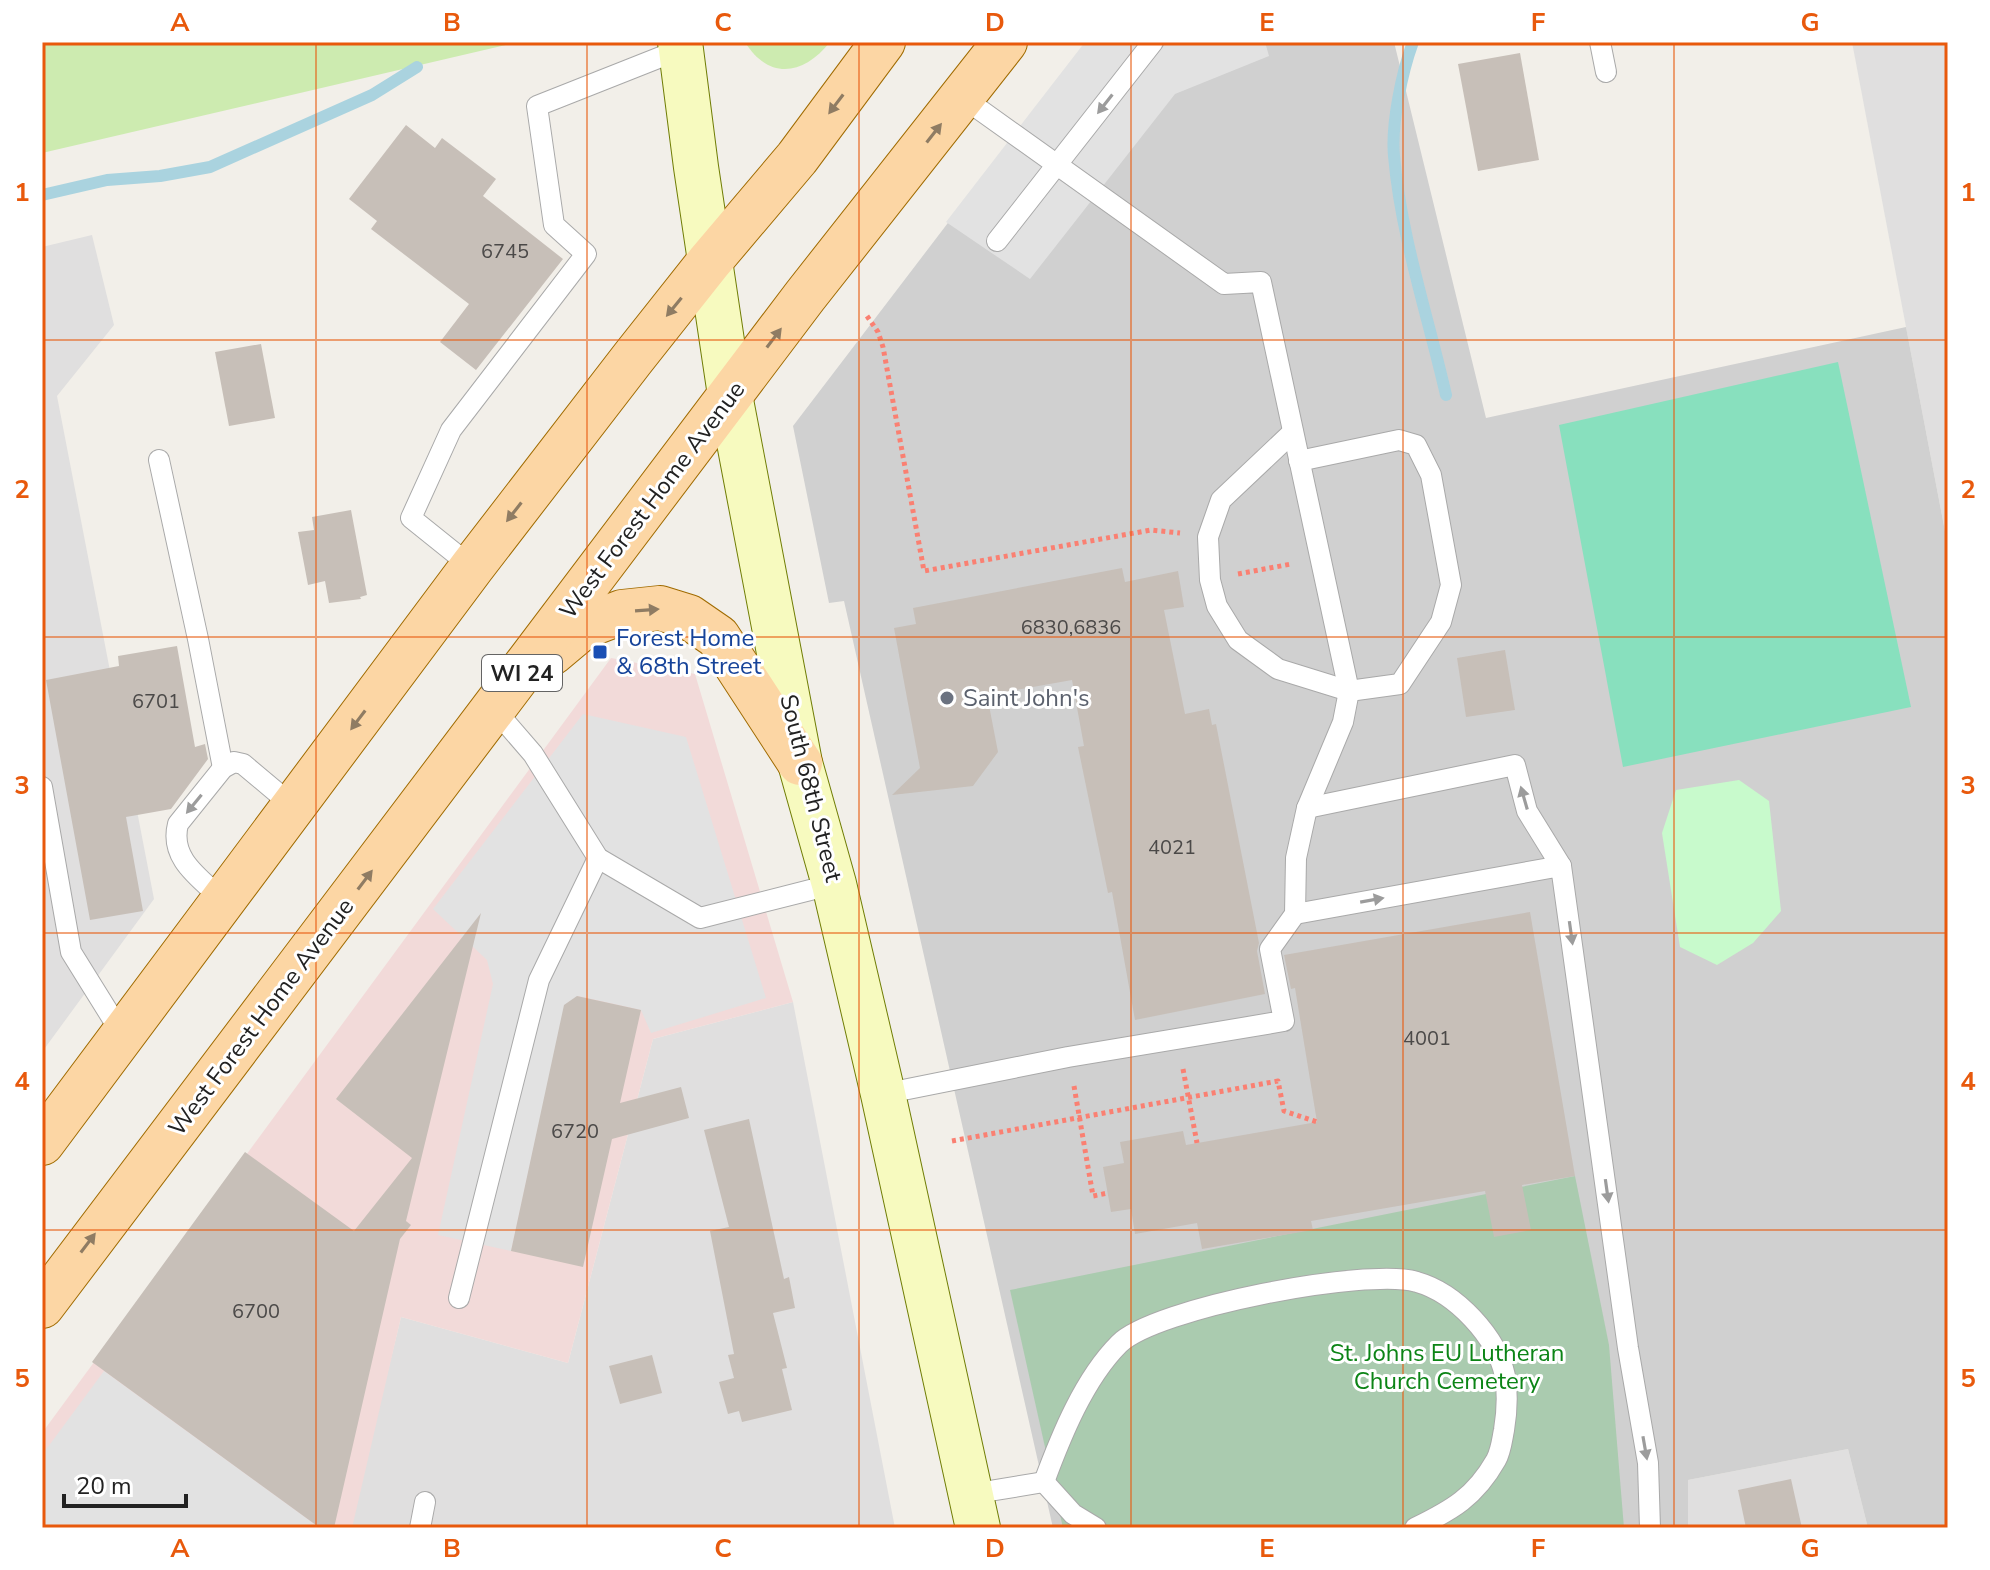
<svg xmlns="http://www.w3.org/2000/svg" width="1990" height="1570" viewBox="0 0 1990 1570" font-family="'Nunito Sans',sans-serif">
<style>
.residential{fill:#e0dfdf}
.commercial{fill:#f2dad9}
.religious{fill:#d0d0d0}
.grass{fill:#cdebb0}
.cemetery{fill:#aacbaf}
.park{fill:#c8facc}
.pitch{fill:#88e0be}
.parking{fill:#e2e2e2}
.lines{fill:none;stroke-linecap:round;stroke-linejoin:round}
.stream{stroke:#aad3df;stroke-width:12}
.building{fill:#c7bfb8}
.lane-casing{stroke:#a9a9a9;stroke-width:22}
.secondary-casing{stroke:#707d05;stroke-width:46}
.primary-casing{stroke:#a06b00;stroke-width:46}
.path{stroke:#fa8072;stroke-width:5;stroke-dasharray:4 4;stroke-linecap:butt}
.lane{stroke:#fff;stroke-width:20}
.secondary{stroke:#f7fabf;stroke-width:44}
.primary{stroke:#fcd6a4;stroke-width:44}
.oneway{fill:#8f7c63}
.oneway2{fill:#9c9c9c}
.grid{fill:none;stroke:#e8590c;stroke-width:2;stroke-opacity:0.55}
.transit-dot{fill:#1a4fb4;stroke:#fff;stroke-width:3}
.worship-dot{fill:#6b7280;stroke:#fff;stroke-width:3}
.labels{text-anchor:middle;stroke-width:6;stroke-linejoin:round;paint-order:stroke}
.number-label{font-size:20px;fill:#4b4948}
.shield{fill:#fff;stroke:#646464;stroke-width:2}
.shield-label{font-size:22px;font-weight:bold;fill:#222}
.street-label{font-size:24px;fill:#222;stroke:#fff}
.transit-label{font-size:24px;fill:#164399;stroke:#fff;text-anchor:start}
.worship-label{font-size:24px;fill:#5b616d;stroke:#fff;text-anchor:start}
.park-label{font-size:24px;fill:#0c8416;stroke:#fff}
.neatline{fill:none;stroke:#e8590c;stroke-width:3}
.grid-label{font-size:26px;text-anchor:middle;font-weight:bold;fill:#e8590c}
</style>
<rect width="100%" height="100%" fill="#f2efe9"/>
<g class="residential">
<polygon points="1852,42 1948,42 1948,547 1906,327"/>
<polygon points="92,235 114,325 57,396 154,899 42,1052 42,247"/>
<polygon points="793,1002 895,1528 350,1528 401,1317 568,1363 653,1039"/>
<polygon points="1848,1449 1868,1528 1688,1528 1688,1480"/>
</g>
<polygon class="commercial" points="611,658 695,674 793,1002 653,1039 568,1363 401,1317 352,1528 42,1528 42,1433"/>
<polygon class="religious" points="1086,42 1394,42 1486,418 1906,327 1948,547 1948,1528 1868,1528 1848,1449 1688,1480 1688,1528 1053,1528 844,601 829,603 793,426"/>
<g class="grass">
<polygon points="42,42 519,42 42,153"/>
<path d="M 745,42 L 830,42 C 804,75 769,81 745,42 Z"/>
</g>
<polygon class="cemetery" points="1575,1176 1609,1345 1624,1528 1063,1528 1010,1290"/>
<polygon class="park" points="1739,780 1769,801 1781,911 1753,943 1717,965 1680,947 1662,833 1676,790"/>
<polygon class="pitch" points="1838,362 1911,707 1623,767 1559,425"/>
<g class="parking">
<polygon points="1085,42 1265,42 1269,56 1175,94 1030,279 946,222"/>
<polygon points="583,714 686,737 766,998 651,1033 641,1010 578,996 565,1005 511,1251 438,1235 493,984 487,960 433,909"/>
<polygon points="104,1371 320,1528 42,1528 42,1455"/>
</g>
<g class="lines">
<g class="stream">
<path d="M 1413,42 C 1402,72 1391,124 1394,156 C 1401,237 1428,316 1446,395"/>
<polyline points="42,195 107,180 160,176 210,167 372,95 417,67"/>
</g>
</g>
<g class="building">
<polygon points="1520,53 1539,160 1478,171 1458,64"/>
<polygon points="406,125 435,148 442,138 496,179 483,196 563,259 476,370 440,342 469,304 371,229 377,221 349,199"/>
<polygon points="261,344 275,418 229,426 215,352"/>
<polygon points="351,510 367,595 360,597 361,599 329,603 325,581 308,585 298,532 314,530 312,517"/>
<polygon points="1122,568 1125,582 1178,571 1184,607 1164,610 1185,714 1209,709 1212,725 1216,724 1259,943 1257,951 1265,994 1135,1020 1112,892 1108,893 1078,747 1084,746 1072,680 987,695 998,752 973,786 892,795 920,768 894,628 916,624 913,608"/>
<polygon points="177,646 195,747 205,744 208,759 171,809 126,817 143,911 90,920 46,680 119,666 118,656"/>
<polygon points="1505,650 1515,710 1466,717 1457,658"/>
<polygon points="1530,912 1575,1176 1522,1185 1531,1230 1494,1237 1485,1191 1311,1221 1313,1230 1202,1249 1197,1223 1135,1234 1131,1209 1111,1212 1103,1167 1124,1163 1120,1142 1183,1131 1186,1145 1317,1122 1295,988 1291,989 1284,955"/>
<polygon points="481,913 406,1221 411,1225 400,1239 334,1528 320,1528 92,1362 245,1152 354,1231 412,1158 336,1099"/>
<polygon points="577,996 641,1010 620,1103 681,1087 689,1118 612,1139 583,1267 511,1251 564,1005"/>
<polygon points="749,1119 784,1279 789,1277 795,1308 773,1313 787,1368 782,1369 792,1410 742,1422 739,1411 728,1414 719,1382 734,1378 728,1355 734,1354 710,1231 729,1227 704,1130"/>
<polygon points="652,1355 662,1393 620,1404 609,1366"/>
<polygon points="1791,1479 1802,1528 1746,1528 1738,1490"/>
</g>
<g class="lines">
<g class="lane-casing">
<g id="lane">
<polyline points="1600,42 1606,72"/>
<polyline points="997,241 1153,42"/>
<polyline points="1293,432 1221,500 1208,537 1210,580 1217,606 1238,640 1278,669 1349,691 1400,684 1441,622 1451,585 1431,475 1416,445 1399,440 1299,461"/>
<polyline points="159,460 198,639 223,768"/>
<polyline points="472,567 411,518 451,430 586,254 554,225 537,106 681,49"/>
<polyline points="495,710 533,754 598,858 700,918 834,884"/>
<polyline points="42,787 71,952 122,1034"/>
<polyline points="1307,808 1515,765 1527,811 1561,866"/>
<path d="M 223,900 C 200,878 169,859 178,824 L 223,768 L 234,762 L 243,764 L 293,806"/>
<polyline points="1295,914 1561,866 1628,1348 1648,1463 1650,1528"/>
<polyline points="883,1094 1068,1057 1284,1021 1270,949 1295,914 1296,858 1307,808 1343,722 1349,691 1261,282 1224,284 962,97"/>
<polyline points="459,1298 539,980 598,858"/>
<path d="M 1044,1482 C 1061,1436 1084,1379 1119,1344 C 1154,1308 1369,1267 1417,1282 C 1456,1293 1497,1337 1505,1376 C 1508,1395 1507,1412 1504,1430 C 1502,1440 1501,1451 1496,1460 C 1475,1497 1452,1510 1415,1528"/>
<polyline points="1044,1482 1073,1514 1096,1528"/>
<polyline points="971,1494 1044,1482"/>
<polyline points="420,1528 425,1502"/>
</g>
</g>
<g class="secondary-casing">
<polyline id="secondary" points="680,42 696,167 730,395 800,763 834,884 883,1094 978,1528"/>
</g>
<g class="primary-casing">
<g id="primary">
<polyline points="552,653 583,627 622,612 660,608 689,617 718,637 800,763"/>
<polyline points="42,1143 472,567 633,358 709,262 797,158 883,42"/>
<polyline points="42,1306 805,296 1005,42"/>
</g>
</g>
<g class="path">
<polyline points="867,316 878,332 883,347 924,571 1151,530 1180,533"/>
<polyline points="1238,574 1291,564"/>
<polyline points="1183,1069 1197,1143"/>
<polyline points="1074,1086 1093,1196 1108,1193"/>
<polyline points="952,1141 1278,1081 1284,1111 1317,1122"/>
</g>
<use href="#lane" class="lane"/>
<use href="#secondary" class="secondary"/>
<use href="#primary" class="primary"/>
</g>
<defs><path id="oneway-solid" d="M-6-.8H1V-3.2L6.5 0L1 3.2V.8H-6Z" transform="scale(2)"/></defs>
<g class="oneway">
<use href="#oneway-solid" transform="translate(836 104) rotate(127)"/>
<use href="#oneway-solid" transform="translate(934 133) rotate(-52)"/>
<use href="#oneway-solid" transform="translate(674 307) rotate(129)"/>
<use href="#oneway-solid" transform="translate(774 338) rotate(-53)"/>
<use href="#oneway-solid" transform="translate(514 512) rotate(128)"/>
<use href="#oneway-solid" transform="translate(647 610) rotate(-4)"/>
<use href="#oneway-solid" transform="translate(358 720) rotate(127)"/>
<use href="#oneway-solid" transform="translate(365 880) rotate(-53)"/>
<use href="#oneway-solid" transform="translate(88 1243) rotate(-53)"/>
</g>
<g class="oneway2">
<use href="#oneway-solid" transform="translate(1105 104) rotate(128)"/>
<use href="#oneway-solid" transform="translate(1524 798) rotate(-106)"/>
<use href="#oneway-solid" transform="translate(194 804) rotate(129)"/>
<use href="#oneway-solid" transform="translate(1372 900) rotate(-10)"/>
<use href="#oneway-solid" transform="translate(1571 933) rotate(82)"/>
<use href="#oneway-solid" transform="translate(1607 1191) rotate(82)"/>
<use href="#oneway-solid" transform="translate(1645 1448) rotate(80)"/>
</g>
<path class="grid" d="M 316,42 L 316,1528M 587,42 L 587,1528M 859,42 L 859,1528M 1131,42 L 1131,1528M 1403,42 L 1403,1528M 1674,42 L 1674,1528M 42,340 L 1948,340M 42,637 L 1948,637M 42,933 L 1948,933M 42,1230 L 1948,1230"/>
<rect class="transit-dot" x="592" y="644" width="16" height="16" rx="4"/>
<circle class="worship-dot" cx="947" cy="698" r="8"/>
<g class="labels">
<g class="number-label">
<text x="505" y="258">6745</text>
<text x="1071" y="634">6830,6836</text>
<text x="156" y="708">6701</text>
<text x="1172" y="854">4021</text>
<text x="1427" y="1045">4001</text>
<text x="575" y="1138">6720</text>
<text x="256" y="1318">6700</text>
</g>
<rect class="shield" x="482" y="655" width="80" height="36" rx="6"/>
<g class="shield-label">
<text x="522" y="681">WI 24</text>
</g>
<g class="street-label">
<text transform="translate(652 500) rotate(-53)" y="8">West Forest Home Avenue</text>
<text transform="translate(811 788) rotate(76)" y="8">South 68th Street</text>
<text transform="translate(261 1017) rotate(-53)" y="8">West Forest Home Avenue</text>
</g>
<g class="transit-label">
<text x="616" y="646">Forest Home<tspan x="616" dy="28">&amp; 68th Street</tspan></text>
</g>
<g class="worship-label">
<text x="963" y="706">Saint John's</text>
</g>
<g class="park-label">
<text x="1447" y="1361">St. Johns EU Lutheran<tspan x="1447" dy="28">Church Cemetery</tspan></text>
</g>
</g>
<rect width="1990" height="1570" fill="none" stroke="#ffffff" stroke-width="88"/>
<path d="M64 1494v12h122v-12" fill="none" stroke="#222222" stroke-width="4"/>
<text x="76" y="1494" font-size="24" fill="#222222" stroke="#ffffff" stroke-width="6" paint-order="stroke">20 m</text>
<rect x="44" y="44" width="1902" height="1482" class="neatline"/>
<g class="grid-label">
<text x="180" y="31">A</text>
<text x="452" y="31">B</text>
<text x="723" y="31">C</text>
<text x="995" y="31">D</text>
<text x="1267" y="31">E</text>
<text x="1538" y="31">F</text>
<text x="1810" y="31">G</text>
<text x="22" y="201">1</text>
<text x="1968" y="201">1</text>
<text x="22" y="498">2</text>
<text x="1968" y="498">2</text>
<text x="22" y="794">3</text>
<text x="1968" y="794">3</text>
<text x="22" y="1090">4</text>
<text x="1968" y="1090">4</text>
<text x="22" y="1387">5</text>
<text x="1968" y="1387">5</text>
<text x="180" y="1557">A</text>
<text x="452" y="1557">B</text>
<text x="723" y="1557">C</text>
<text x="995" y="1557">D</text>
<text x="1267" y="1557">E</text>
<text x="1538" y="1557">F</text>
<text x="1810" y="1557">G</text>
</g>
</svg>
